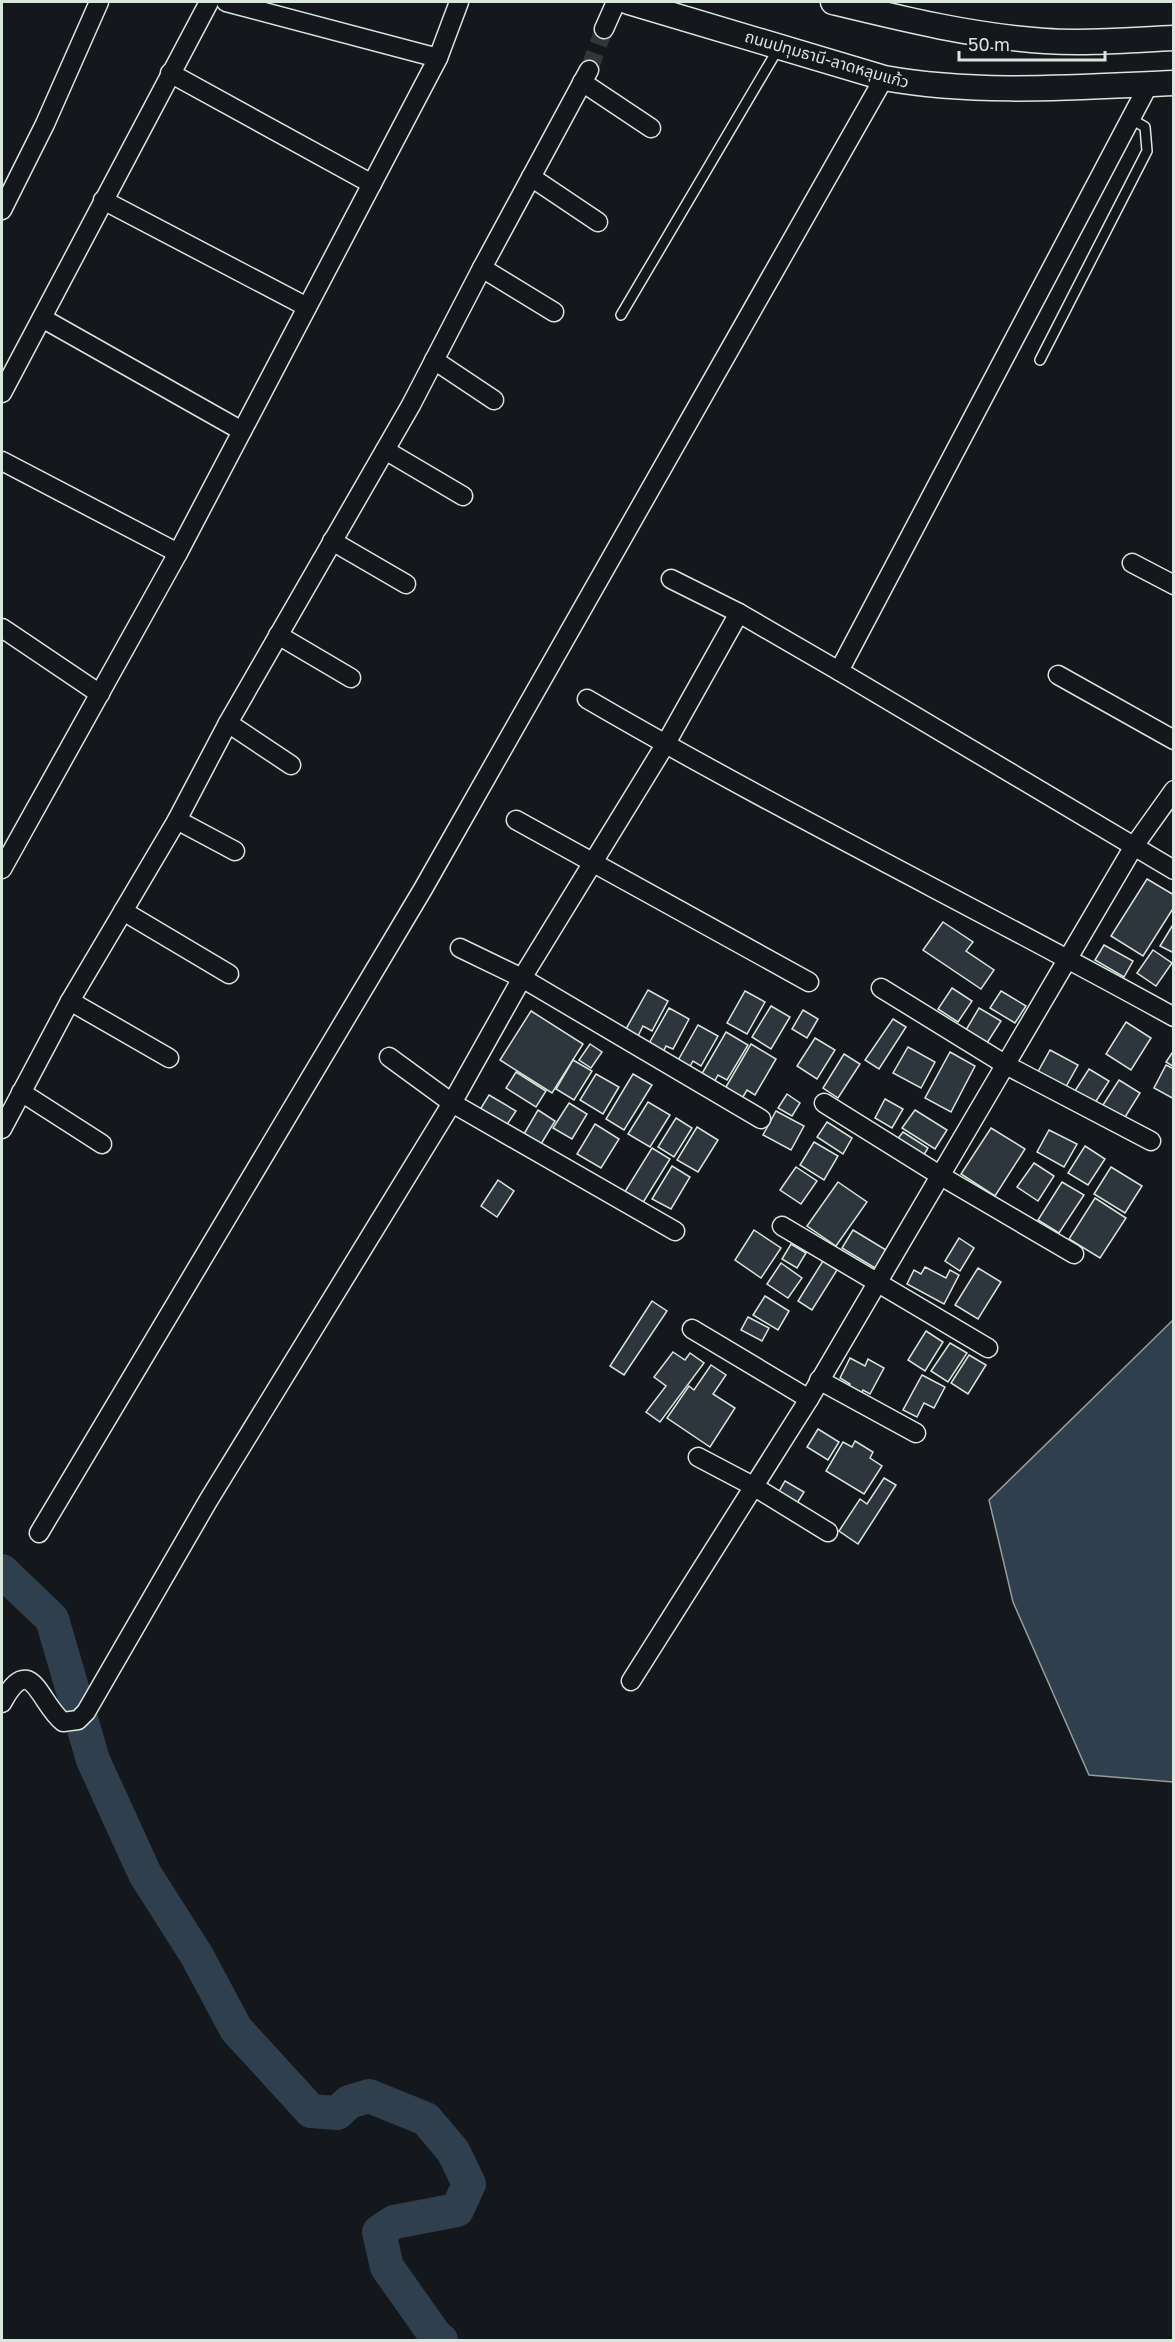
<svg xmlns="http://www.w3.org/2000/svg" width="1175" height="2342" viewBox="0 0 1175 2342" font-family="'Golos Text','Noto Sans Thai',sans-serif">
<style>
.water{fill:#2f3f4d;stroke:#939e99;stroke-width:1.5}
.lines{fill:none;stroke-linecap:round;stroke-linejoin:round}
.river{stroke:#2f3f4d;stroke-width:34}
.building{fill:#2c363c;stroke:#d8e6dc;stroke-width:1.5}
.street-tunnel{stroke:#313739;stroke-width:18;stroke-dasharray:18 9;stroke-linecap:butt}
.lane-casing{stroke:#d8e6dc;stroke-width:12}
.street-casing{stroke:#d8e6dc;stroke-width:21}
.secondary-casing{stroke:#d8e6dc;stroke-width:27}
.lane{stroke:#14181c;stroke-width:9}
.street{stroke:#14181c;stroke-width:18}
.secondary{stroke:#14181c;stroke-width:24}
.labels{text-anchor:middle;stroke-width:4.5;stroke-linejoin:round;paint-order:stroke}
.street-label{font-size:16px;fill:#d8e6dc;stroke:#14181c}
</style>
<rect width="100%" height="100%" fill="#14181c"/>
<polygon class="water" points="1173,1320 1173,1782 1089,1775 1013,1602 989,1500"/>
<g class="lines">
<polyline class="river" points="2,1571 52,1619 93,1760 145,1874 197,1956 236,2029 311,2111 337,2113 349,2102 369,2096 426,2119 453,2151 469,2184 457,2210 394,2222 379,2232 387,2267 435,2335 441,2340"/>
</g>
<g class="building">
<polygon points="1147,879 1174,895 1174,907 1143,956 1111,936"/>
<polygon points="943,922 973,942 966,951 994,970 981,989 923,950"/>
<polygon points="1174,923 1174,953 1160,946"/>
<polygon points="1104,945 1133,961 1124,977 1095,960"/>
<polygon points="1153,950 1172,963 1156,986 1137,973"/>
<polygon points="952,988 972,1001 958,1022 938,1009"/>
<polygon points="648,990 668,1001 652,1031 643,1026 638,1036 626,1029"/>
<polygon points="745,991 765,1002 747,1034 727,1023"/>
<polygon points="1001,991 1026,1006 1015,1023 990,1008"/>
<polygon points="771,1006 790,1017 771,1049 752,1037"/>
<polygon points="669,1008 689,1019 673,1049 666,1046 662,1054 647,1047"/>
<polygon points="979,1008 1001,1021 987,1043 966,1030"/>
<polygon points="803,1010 818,1019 807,1038 792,1029"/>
<polygon points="531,1011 583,1044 552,1093 500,1060"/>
<polygon points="893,1019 906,1027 879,1069 865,1060"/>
<polygon points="1126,1022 1151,1038 1131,1070 1106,1054"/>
<polygon points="698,1025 718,1036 701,1066 693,1061 688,1070 676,1064"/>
<polygon points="726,1032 748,1045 727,1080 718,1075 713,1084 700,1077"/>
<polygon points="815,1038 835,1050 817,1079 797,1066"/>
<polygon points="590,1044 602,1052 591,1068 579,1060"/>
<polygon points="751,1044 776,1059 755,1095 747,1090 740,1102 723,1092"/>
<polygon points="908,1047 935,1062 921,1088 893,1073"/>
<polygon points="1050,1050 1078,1065 1063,1092 1035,1077"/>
<polygon points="1174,1050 1174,1067 1166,1062"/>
<polygon points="950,1052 975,1066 951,1112 925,1098"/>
<polygon points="844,1054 860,1064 838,1098 823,1088"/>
<polygon points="573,1060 592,1071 574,1100 556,1089"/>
<polygon points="1166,1065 1174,1069 1174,1099 1154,1088"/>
<polygon points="1089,1069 1109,1081 1091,1109 1071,1097"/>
<polygon points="516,1072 546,1091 536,1107 506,1088"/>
<polygon points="596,1074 619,1087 603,1114 580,1100"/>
<polygon points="633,1074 652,1085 624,1130 606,1119"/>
<polygon points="1119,1080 1140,1093 1122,1122 1101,1108"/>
<polygon points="787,1094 800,1103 792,1116 778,1108"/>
<polygon points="489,1095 516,1111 504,1129 478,1113"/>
<polygon points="885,1099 903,1109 892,1128 875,1118"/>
<polygon points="648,1102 670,1115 650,1147 628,1134"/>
<polygon points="569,1103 587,1114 572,1139 553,1128"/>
<polygon points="538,1110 555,1121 538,1149 521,1139"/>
<polygon points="915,1110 947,1130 935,1149 902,1128"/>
<polygon points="776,1111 804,1126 791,1150 763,1135"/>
<polygon points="676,1118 692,1128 674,1157 658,1147"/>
<polygon points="827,1122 852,1138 843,1154 817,1137"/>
<polygon points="595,1124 619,1139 601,1168 577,1154"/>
<polygon points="697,1127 718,1140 698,1172 677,1160"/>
<polygon points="991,1128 1025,1149 995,1196 961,1174"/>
<polygon points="1049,1130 1077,1144 1064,1167 1037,1152"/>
<polygon points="903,1132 928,1148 922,1158 896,1141"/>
<polygon points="814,1142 838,1156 824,1180 800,1165"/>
<polygon points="1085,1146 1105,1159 1088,1185 1068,1173"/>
<polygon points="652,1148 670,1159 639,1209 621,1198"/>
<polygon points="1034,1163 1054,1176 1038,1201 1017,1187"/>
<polygon points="672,1166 690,1177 671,1209 652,1199"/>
<polygon points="796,1167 817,1181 801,1204 780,1190"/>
<polygon points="1111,1167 1142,1186 1125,1213 1094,1194"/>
<polygon points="498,1180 514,1191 497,1217 481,1206"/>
<polygon points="838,1182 867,1202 836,1246 807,1226"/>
<polygon points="1062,1182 1084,1195 1059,1233 1038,1220"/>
<polygon points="1095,1198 1126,1218 1100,1258 1069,1239"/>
<polygon points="754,1230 781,1248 761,1278 735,1260"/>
<polygon points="853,1230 891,1253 880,1271 842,1248"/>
<polygon points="959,1238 974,1248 960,1271 945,1261"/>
<polygon points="791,1244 806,1253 797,1268 782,1259"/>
<polygon points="823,1261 837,1270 812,1310 798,1301"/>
<polygon points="781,1263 802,1278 788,1298 767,1284"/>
<polygon points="925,1267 946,1278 950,1270 959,1275 944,1304 907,1284 914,1270 921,1274"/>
<polygon points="978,1268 1001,1282 978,1319 955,1305"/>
<polygon points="765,1296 789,1311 778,1330 753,1315"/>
<polygon points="652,1301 667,1311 624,1375 610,1366"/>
<polygon points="748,1317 769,1328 762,1341 741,1330"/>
<polygon points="926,1331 943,1342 925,1371 908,1360"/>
<polygon points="950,1343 967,1353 948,1382 931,1371"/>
<polygon points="673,1352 685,1360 690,1353 704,1363 660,1422 646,1412 666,1386 654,1377"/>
<polygon points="969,1355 986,1365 968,1394 951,1383"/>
<polygon points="850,1358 865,1366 868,1359 884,1368 870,1394 863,1390 860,1396 847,1389 850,1384 840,1378"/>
<polygon points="711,1365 726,1375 713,1394 735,1408 710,1447 667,1418 689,1386 694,1390"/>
<polygon points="922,1375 945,1387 934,1408 924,1403 917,1417 903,1410"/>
<polygon points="818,1429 839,1442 828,1460 807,1447"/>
<polygon points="855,1441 873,1452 870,1458 882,1466 864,1494 826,1471 843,1442 852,1447"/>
<polygon points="884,1478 896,1485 858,1544 839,1531 860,1499 867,1504"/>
<polygon points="785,1481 804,1492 796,1505 777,1495"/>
</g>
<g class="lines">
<polyline class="street-tunnel" points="589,70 604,29"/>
<g class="lane-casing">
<g id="lane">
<polyline points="621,315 778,49"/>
<polyline points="1040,360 1147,151 1145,127 1131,119"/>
</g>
</g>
<g class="street-casing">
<g id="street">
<polyline points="226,2 438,58"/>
<polyline points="604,29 616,2"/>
<polyline points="170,73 372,184"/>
<polyline points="582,82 651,128"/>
<polyline points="531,177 598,222"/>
<polyline points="103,200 307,307"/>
<polyline points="2,210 45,124 99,2"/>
<polyline points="482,268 554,312"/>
<polyline points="42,318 242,431"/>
<polyline points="434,360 494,400"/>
<polyline points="2,393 209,2"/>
<polyline points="385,450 463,496"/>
<polyline points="2,461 178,553"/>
<polyline points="332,541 406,584"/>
<polyline points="1132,563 1174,585"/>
<polyline points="671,579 739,613 839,671 1174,870"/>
<polyline points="2,628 100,694"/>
<polyline points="278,635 351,678"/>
<polyline points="839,671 1149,84"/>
<polyline points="1058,675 1174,740"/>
<path d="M 587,699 C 779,811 979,909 1174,1017"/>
<polyline points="228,723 291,765"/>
<polyline points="177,820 235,851"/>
<polyline points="516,820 809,982"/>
<polyline points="2,869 178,553 438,58 459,2"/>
<polyline points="123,911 229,974"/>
<polyline points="460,948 522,978 761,1119"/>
<polyline points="881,988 1006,1065 1151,1141"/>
<polyline points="70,1001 169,1058"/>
<polyline points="389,1057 452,1103 675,1231"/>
<polyline points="21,1092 102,1144"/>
<polyline points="824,1103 941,1176 1074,1254"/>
<polyline points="2,1129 70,1001 177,820 228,723 411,405 482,268 589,70"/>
<polyline points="782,1226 988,1348"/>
<polyline points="692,1329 809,1399"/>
<polyline points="819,1380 916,1433"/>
<polyline points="698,1457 753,1486 828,1532"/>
<polyline points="39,1533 423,889 884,78"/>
<polyline points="631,1681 809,1399 1134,846 1174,790"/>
<path d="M 2,1703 C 31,1649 39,1703 63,1722 L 78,1720 L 86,1712 L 208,1501 L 452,1103 L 522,978 L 665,745 L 739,613"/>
</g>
</g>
<g class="secondary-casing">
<g id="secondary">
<path d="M 629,2 L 884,78 C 979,95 1078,87 1174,83"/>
<path d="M 833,2 C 903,19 972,36 1045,41 C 1087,44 1131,40 1174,38"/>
</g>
</g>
<use href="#lane" class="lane"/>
<use href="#street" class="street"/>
<use href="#secondary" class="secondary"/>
</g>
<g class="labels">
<g class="street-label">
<text transform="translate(827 59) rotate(16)" y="6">ถนนปทุมธานี-ลาดหลุมแก้ว</text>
</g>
</g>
<rect width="1175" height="2342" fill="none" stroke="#d8e6dc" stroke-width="6"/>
<path d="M959 51v9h146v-9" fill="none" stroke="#d8e6dc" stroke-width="3"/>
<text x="968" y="51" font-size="18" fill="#d8e6dc" stroke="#14181c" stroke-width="4.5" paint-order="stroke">50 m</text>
</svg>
